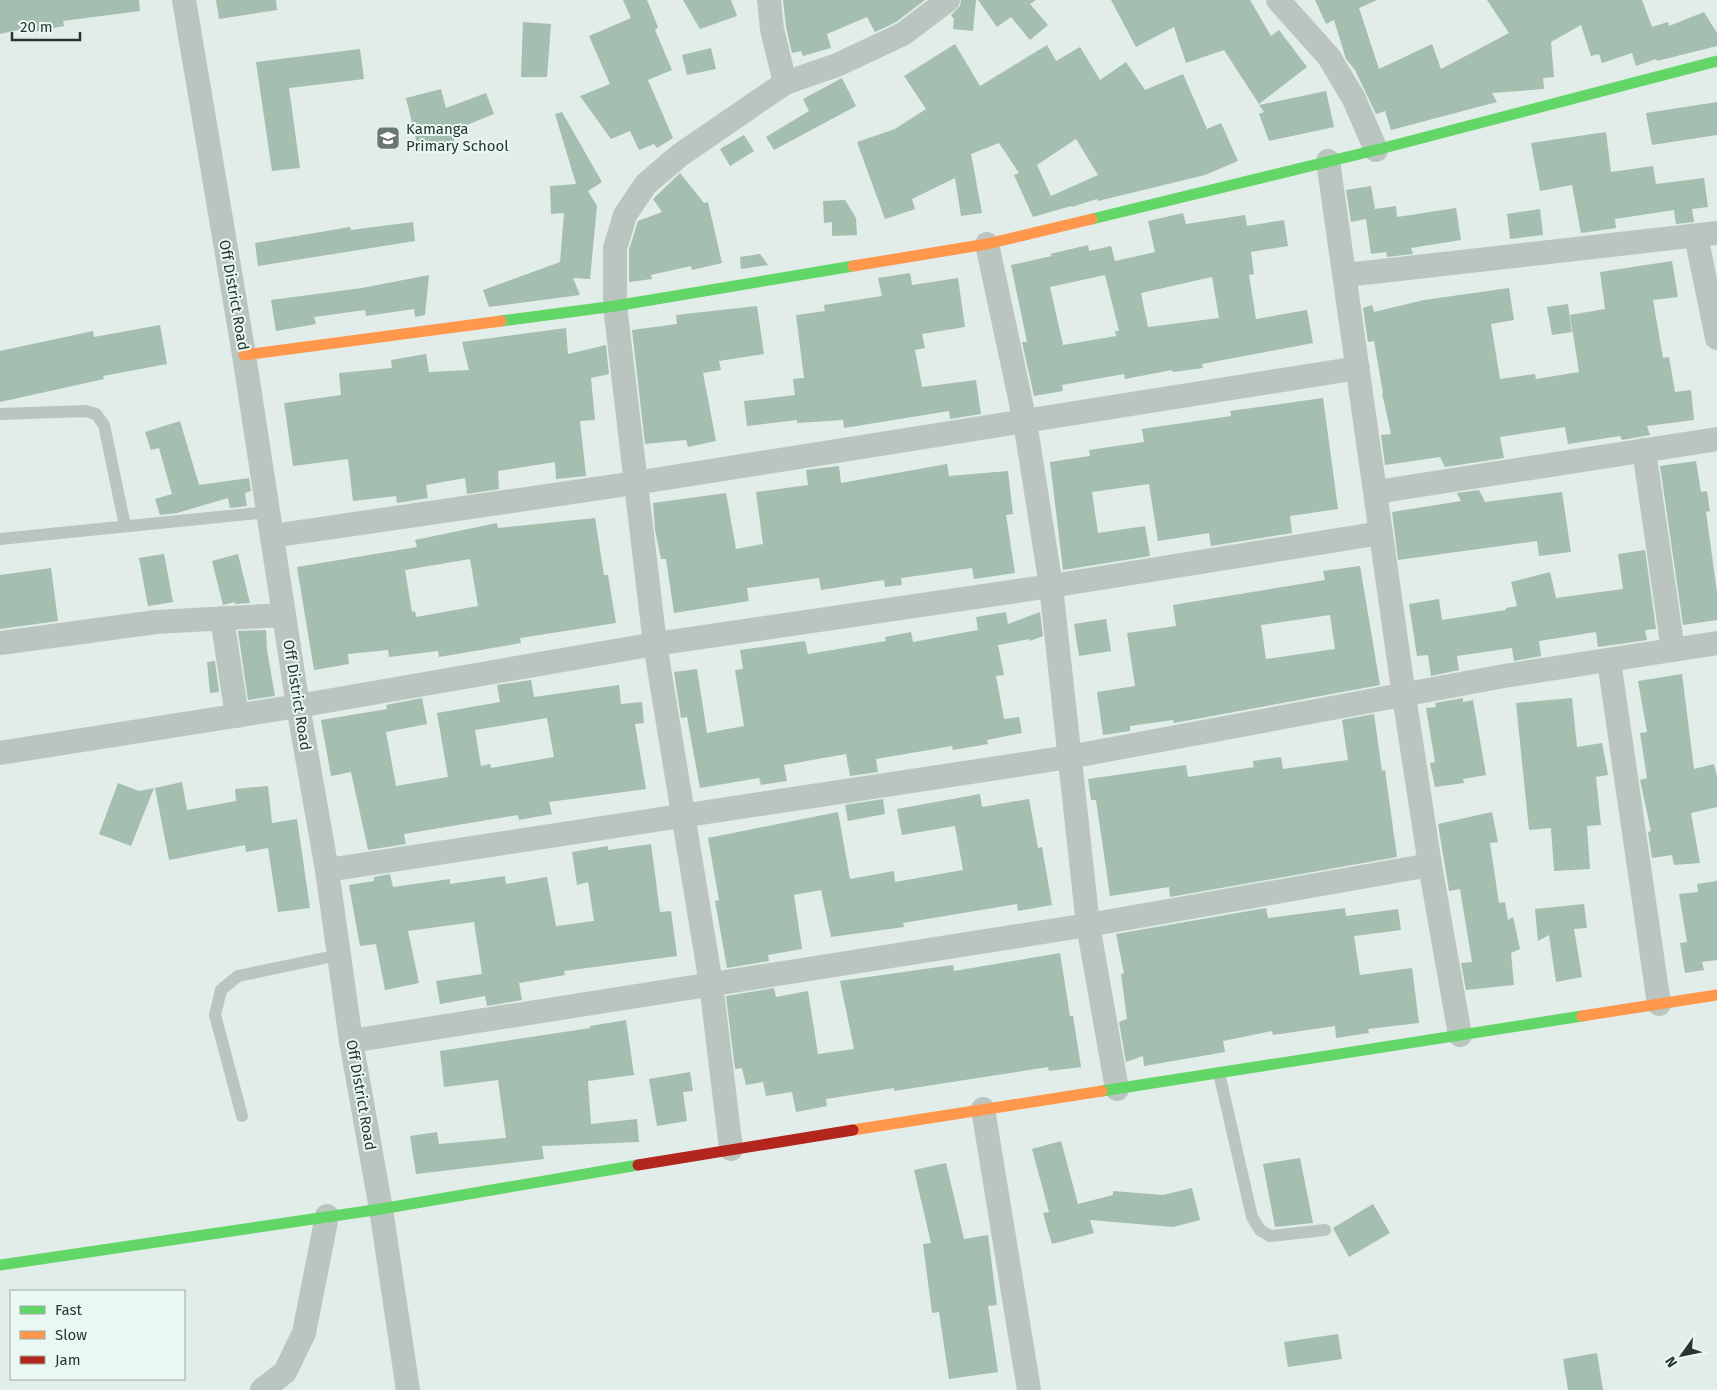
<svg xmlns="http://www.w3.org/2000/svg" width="1717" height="1390" viewBox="0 0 1717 1390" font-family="'Fira Sans',sans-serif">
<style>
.building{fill:#a4beaf;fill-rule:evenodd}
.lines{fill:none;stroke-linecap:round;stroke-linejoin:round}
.lane{stroke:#bac5c0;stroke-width:12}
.street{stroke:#bac5c0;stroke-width:24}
.fast{stroke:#63d668;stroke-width:11}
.slow{stroke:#ff974d;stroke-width:11}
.jam{stroke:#b3261e;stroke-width:11}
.labels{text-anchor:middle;stroke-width:4;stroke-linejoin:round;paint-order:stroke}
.poi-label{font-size:15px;fill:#29362e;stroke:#e9f8f3;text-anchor:start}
.street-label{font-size:15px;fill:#29362e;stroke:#e9f8f3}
</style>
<rect width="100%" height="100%" fill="#e2ece9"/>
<g class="building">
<polygon points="0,0 139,0 140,11 63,21 64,26 23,34 22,29 0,34"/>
<polygon points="216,0 276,0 277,10 219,19"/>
<polygon points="623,0 647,0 658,27 655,30 672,70 648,80 673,138 657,148 654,144 639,150 630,131 611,139 580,96 610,84 589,36 631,18"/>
<polygon points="683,0 731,0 737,16 700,29"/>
<polygon points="783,0 925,0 896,22 875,32 867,17 827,34 831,48 803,56 801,51 792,53 786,27"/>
<polygon points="961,0 976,0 973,31 953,29 954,19 951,15 960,6"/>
<polygon points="978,0 1036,0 1030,4 1048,25 1030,40 1011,17 997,27"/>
<polygon points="1111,0 1250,0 1271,36 1279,30 1307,67 1259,104 1224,50 1186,63 1174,27 1136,47"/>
<polygon points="1315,0 1377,0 1359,8 1379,69 1432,44 1441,69 1509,33 1487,0 1642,0 1652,27 1668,22 1669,26 1704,12 1717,33 1717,46 1657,61 1656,59 1636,66 1632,53 1602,63 1599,54 1591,56 1581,25 1551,42 1554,77 1543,78 1544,89 1492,93 1497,102 1391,130 1385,111 1376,114 1355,70 1346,59 1334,20 1326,24"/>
<polygon points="523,22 551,24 547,77 521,77"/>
<path d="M 955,44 L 980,86 L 1047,45 L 1056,61 L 1080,47 L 1100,80 L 1126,62 L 1145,90 L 1183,74 L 1207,129 L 1221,123 L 1238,161 L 1205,175 L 1098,201 L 1097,199 L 1072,207 L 1071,206 L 1033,217 L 1014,175 L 1019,173 L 999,143 L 971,154 L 982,213 L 961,216 L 955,178 L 912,199 L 915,209 L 885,219 L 857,142 L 895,129 L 926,109 L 904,76 ZM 1076,139 L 1098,175 L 1051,196 L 1037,165 Z"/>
<polygon points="711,48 716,69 687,75 682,55"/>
<polygon points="360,49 364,79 289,88 300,168 272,171 256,62"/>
<polygon points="842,78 856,106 774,150 766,137 809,111 803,99"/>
<polygon points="441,89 446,108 486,93 494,114 452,131 455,144 419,152 406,98"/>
<polygon points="1326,91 1334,127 1269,141 1259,114 1264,112 1259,105"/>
<polygon points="1717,102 1717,135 1652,145 1646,113"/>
<polygon points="562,112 602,182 588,191 597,206 590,279 573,278 580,295 489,307 483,290 560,262 564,213 551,214 550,186 576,184 555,114"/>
<polygon points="1606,132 1611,172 1653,166 1656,184 1704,178 1708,207 1692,209 1694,222 1676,224 1674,210 1615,219 1616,228 1581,233 1572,185 1540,191 1531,143"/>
<polygon points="744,135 754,151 730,166 720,149"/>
<polygon points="680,173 704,203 708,202 722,263 692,270 691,266 651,275 652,279 629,282 629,250 638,221 662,212 653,199"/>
<polygon points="1371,186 1375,209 1396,206 1397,217 1456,208 1461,240 1411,248 1413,254 1387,257 1386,252 1371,254 1366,219 1351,222 1346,190"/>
<polygon points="845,200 856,218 857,235 832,236 832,222 824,223 823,201"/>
<polygon points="1540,209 1543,235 1510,239 1507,214"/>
<path d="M 1183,213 L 1186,224 L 1245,215 L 1247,226 L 1284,220 L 1288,246 L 1251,252 L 1254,274 L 1249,275 L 1256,319 L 1307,310 L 1313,343 L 1202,364 L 1203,368 L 1173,372 L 1172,370 L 1125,379 L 1124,374 L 1062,385 L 1063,391 L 1034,396 L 1022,342 L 1027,342 L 1011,265 L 1052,256 L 1050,254 L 1088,245 L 1089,251 L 1111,246 L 1115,261 L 1155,252 L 1148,221 ZM 1105,275 L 1119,331 L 1115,331 L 1116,336 L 1063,345 L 1050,287 ZM 1212,277 L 1219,318 L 1148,327 L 1141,293 Z"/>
<polygon points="413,222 415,241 258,266 255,243 350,227 351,230"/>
<polygon points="760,254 768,265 741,269 740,257"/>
<polygon points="1672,261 1678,297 1653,300 1663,358 1669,357 1675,392 1691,390 1694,420 1647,426 1650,435 1622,440 1620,436 1568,444 1565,427 1500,437 1504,458 1445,467 1440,457 1385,465 1381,435 1391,434 1382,393 1383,393 1374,341 1368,342 1363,308 1372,305 1374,312 1424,300 1509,288 1514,320 1491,324 1500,379 1535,374 1536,379 1579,372 1570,315 1605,309 1600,272"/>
<polygon points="910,273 912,285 958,278 965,327 922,334 925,348 915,350 922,387 976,380 981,414 950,419 949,411 844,428 843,420 797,423 797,420 747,426 744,401 795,395 793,379 804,378 796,315 825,311 824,305 882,296 878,278"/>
<polygon points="429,275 425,315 415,317 414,309 366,316 365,310 314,317 316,324 276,331 271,300 362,288"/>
<polygon points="1568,304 1572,332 1552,335 1547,307"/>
<polygon points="757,306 764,354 719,361 721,370 703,373 716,441 688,447 686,440 645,444 632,330 677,324 676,315"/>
<polygon points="160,325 167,364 103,376 104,379 0,402 0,351 93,331 94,337"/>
<polygon points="566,328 568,354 606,345 609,374 591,378 595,420 580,421 586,476 556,479 555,462 498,471 499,489 467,494 465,478 426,485 428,498 397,503 396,496 353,501 348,459 293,466 284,403 341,395 339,373 392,368 391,360 426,354 429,372 469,370 462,342"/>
<polygon points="1323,398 1338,509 1290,516 1292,533 1211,546 1209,533 1158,541 1149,484 1092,492 1098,533 1145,526 1150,556 1063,570 1050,462 1090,456 1089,450 1144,442 1142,429 1231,416 1230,411"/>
<polygon points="180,421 199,485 249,478 251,491 245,493 247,506 230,508 228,498 177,513 160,515 155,499 172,494 159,448 151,450 145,432"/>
<polygon points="1696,461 1701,492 1707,491 1710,511 1706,512 1717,592 1717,620 1683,625 1660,466"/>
<polygon points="947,464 949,476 1008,471 1013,514 1006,515 1015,573 974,579 972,568 901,578 902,585 885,587 884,580 821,590 819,578 747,588 749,601 674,613 666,559 661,559 655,530 653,503 726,493 736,549 763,544 756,492 808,485 806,470 839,466 841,483"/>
<polygon points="1479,490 1485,502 1562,492 1571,552 1539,556 1537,541 1398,560 1392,512 1461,501 1457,493"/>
<path d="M 595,518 L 604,575 L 608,575 L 616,623 L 520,638 L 521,643 L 439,657 L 438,651 L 389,657 L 388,650 L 348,654 L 349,664 L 314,670 L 297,567 L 417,547 L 415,540 L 497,523 L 498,528 ZM 470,559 L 478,606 L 416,617 L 415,611 L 412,612 L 405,570 Z"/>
<polygon points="1645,550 1656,629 1645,630 1647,640 1598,647 1596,632 1539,641 1541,656 1514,661 1512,648 1457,656 1459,670 1431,676 1428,655 1417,656 1409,604 1439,599 1442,620 1506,610 1506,608 1517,606 1511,582 1550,572 1556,598 1623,589 1618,554"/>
<polygon points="164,554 173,602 148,606 139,558"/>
<polygon points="238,554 250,603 235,604 235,602 223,605 212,561"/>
<path d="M 1360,566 L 1380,685 L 1174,723 L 1173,720 L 1130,726 L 1130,731 L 1103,735 L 1097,692 L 1135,686 L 1127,633 L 1176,626 L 1173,605 L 1325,580 L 1323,571 ZM 1330,615 L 1335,649 L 1266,659 L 1261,625 Z"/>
<polygon points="51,568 58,621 0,629 0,575"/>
<polygon points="1006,612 1008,624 1040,612 1043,636 1030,641 1029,639 998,645 1004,675 996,676 1004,719 1019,717 1022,733 987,740 988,744 953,750 952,746 876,759 878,772 850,776 846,754 784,765 787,781 761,785 759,778 700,788 687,717 681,718 674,672 697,669 707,733 744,726 735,670 743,669 740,650 805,641 808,654 886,641 885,637 911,632 913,642 978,630 976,617"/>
<polygon points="1106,619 1111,651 1079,656 1074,624"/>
<polygon points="266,630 267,650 275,696 248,700 238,631"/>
<polygon points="215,661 219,692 210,693 207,662"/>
<polygon points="1682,674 1694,769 1714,764 1717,777 1717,807 1691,813 1700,863 1674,865 1672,855 1652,858 1648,832 1651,831 1640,780 1647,778 1640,733 1647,732 1638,681"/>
<path d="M 531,680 L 534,697 L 619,685 L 621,704 L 642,702 L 644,723 L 635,724 L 646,789 L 549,802 L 552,814 L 519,820 L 518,815 L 404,834 L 406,844 L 368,850 L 351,772 L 331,776 L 321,720 L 387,709 L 386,705 L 422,698 L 427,724 L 386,732 L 396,786 L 448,777 L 437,713 L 500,702 L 497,685 ZM 547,718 L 554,757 L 491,768 L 490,764 L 481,766 L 475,730 Z"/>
<polygon points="1463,698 1463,702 1473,700 1486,775 1463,779 1464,783 1435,787 1430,763 1435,762 1426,708 1436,707 1435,703"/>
<polygon points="1572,698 1577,747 1602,743 1608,775 1596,777 1601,825 1587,826 1590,869 1554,871 1551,828 1529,830 1516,703"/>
<polygon points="1374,714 1382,771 1385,770 1397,857 1170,897 1169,887 1110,896 1096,800 1091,800 1088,779 1186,765 1188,777 1254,767 1253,761 1281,757 1283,769 1348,760 1342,720"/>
<polygon points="182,782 187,810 236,801 235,789 268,786 272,823 297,819 310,908 278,912 268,848 246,852 245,845 169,860 155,788"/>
<polygon points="118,783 139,791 154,788 131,846 99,834"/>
<polygon points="980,794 982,807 1029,799 1038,848 1042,847 1052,905 1018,911 1017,904 903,923 904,927 831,937 821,890 794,895 802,949 768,955 769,961 727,968 715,901 719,900 708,838 838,812 850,879 894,871 895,882 963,870 955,826 902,835 897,809"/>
<polygon points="883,799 885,814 848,821 845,805"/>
<polygon points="1492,812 1498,842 1490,843 1499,903 1505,902 1508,920 1513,917 1520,949 1511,953 1514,985 1466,990 1461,963 1472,962 1460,889 1449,891 1438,824"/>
<polygon points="651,844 660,912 671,911 677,956 564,971 565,975 519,983 522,1000 487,1006 485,996 440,1004 436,981 482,974 474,922 408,931 419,983 385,990 376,944 360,946 349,885 374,881 374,877 390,874 393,887 450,879 450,884 505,876 506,884 547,877 556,926 594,921 588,882 577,885 572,852 608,846 608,850"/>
<polygon points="1717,881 1717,960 1702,962 1704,970 1685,973 1680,943 1687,942 1679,894 1698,892 1697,884"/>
<polygon points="1584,904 1587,928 1574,929 1582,977 1556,982 1549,935 1538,941 1535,909"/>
<polygon points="1266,908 1268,918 1345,908 1346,916 1398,909 1401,930 1354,936 1360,975 1412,968 1419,1023 1368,1029 1369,1033 1336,1038 1335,1026 1273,1035 1272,1031 1223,1041 1225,1052 1144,1066 1143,1056 1126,1062 1119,1022 1127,1019 1121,974 1124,973 1116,934"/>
<polygon points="1060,953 1070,1016 1073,1016 1081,1067 1049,1071 1048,1067 894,1091 894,1088 826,1099 827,1106 796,1112 792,1092 766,1096 763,1082 746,1085 742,1068 735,1069 726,996 774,988 776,997 808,991 818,1054 854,1049 840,981 953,965 954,971"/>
<polygon points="626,1020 634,1075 588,1081 591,1124 637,1119 639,1142 542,1146 544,1159 416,1174 410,1136 437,1132 439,1144 506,1138 498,1080 444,1087 440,1051 590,1028 590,1026"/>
<polygon points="690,1072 693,1091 683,1092 687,1121 657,1126 649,1079"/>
<polygon points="1061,1141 1078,1204 1113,1195 1113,1191 1163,1195 1192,1188 1200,1220 1173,1227 1090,1220 1094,1233 1052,1244 1043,1213 1049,1212 1032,1149"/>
<polygon points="1300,1158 1313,1223 1275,1227 1263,1164"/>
<polygon points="946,1163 964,1239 988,1235 997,1305 988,1306 998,1372 949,1379 939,1312 932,1313 923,1244 931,1243 914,1170"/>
<polygon points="1373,1204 1390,1233 1349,1257 1333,1228"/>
<polygon points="1338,1334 1342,1359 1288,1367 1284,1342"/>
<polygon points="1597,1353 1603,1390 1568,1390 1563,1359"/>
</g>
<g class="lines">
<g class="lane">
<polyline points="0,414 86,411 96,414 104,425 125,526"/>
<polyline points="0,539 268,512"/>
<polyline points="1219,1073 1252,1217 1260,1230 1270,1236 1325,1230"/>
<polyline points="242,1116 215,1015 221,990 238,976 339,955"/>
</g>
<g class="street">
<polyline points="184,0 244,355 298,706 327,870 351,1041 381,1209 408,1390"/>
<polyline points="769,0 772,29 785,83"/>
<polyline points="1278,0 1329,57 1354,99 1376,150"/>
<polyline points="1328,161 1404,696 1430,865 1460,1035"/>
<polyline points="1696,236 1717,338"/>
<polyline points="987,244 1025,422 1051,586 1088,925 1117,1089"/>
<polyline points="1346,275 1717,233"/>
<polyline points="1644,450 1673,650"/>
<polyline points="1376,492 1717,439"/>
<polyline points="272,536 635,483 1358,368"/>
<polyline points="222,618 237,716"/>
<polyline points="0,643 156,622 284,615"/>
<polyline points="1609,661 1659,1004"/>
<polyline points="0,753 298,706 655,644 1051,586 1381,533"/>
<polyline points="327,870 1069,757 1504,676 1717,643"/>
<polyline points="351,1041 1088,925 1430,865"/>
<polyline points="983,1109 1029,1390"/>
<polyline points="731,1149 711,984 655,644 615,306 615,248 625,215 646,184 680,155 785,83 837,65 903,34 948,0"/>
<polyline points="262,1390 285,1372 304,1333 327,1216"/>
</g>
<g class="fast">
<polyline points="1092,219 1376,150 1717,61"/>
<polyline points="501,321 615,306 853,266"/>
<polyline points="1102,1091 1582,1016"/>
<polyline points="0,1265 381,1209 638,1165"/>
</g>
<g class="slow">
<polyline points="853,266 987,244 1092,219"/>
<polyline points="244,355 501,321"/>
<polyline points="1582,1016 1717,995"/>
<polyline points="853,1130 1102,1091"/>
</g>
<polyline class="jam" points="638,1165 853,1130"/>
</g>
<defs>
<g id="school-square" transform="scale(1.25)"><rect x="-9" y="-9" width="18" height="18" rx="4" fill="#6a766f" stroke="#e9f8f3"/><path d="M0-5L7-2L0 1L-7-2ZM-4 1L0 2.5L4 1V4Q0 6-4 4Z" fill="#fff"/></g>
</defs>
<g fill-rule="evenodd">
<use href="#school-square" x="388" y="138"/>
</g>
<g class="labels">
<g class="poi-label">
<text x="406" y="134">Kamanga<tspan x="406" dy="17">Primary School</tspan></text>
</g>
<g class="street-label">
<text transform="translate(234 295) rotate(80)" y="5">Off District Road</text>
<text transform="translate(297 695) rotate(81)" y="5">Off District Road</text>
<text transform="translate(361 1095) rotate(80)" y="5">Off District Road</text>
</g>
</g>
<rect x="10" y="1290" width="175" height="90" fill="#e9f8f3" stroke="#9caaa4"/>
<rect x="20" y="1306" width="25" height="8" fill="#63d668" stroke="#9caaa4"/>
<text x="55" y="1315" font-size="15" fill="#29362e">Fast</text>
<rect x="20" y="1331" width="25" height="8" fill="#ff974d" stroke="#9caaa4"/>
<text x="55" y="1340" font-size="15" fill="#29362e">Slow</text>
<rect x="20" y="1356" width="25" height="8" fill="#b3261e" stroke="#9caaa4"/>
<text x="55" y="1365" font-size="15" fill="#29362e">Jam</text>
<g transform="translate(1682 1355) rotate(237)" stroke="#e9f8f3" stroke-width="4" paint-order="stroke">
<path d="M0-4L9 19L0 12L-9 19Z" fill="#29362e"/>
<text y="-8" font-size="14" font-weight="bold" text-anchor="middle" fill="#29362e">N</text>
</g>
<path d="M12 32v8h68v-8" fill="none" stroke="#29362e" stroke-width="2.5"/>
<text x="20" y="32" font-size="15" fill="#29362e" stroke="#e9f8f3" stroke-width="4" paint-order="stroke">20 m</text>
</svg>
